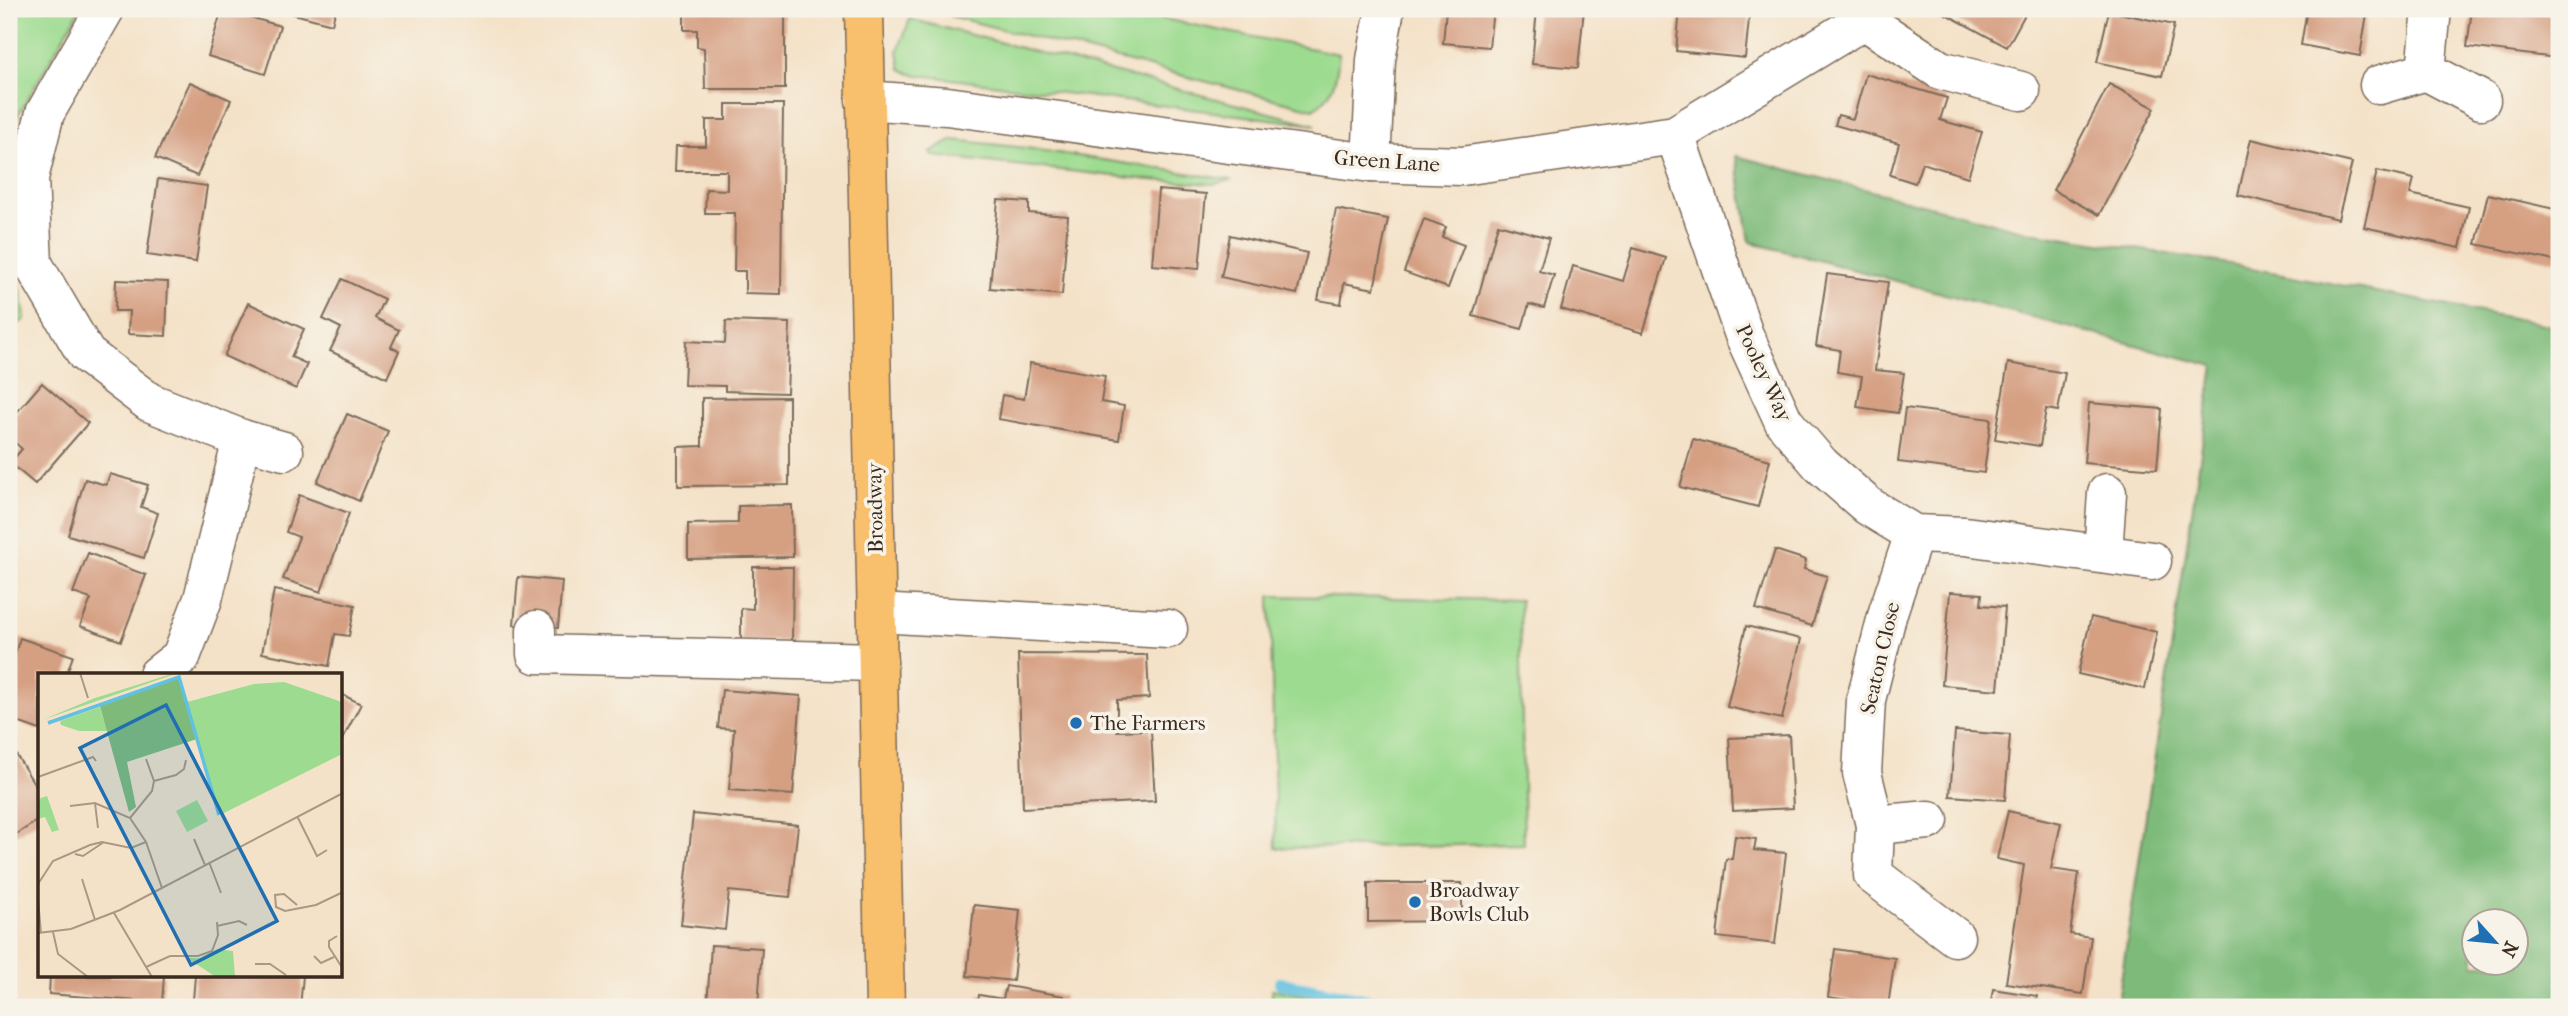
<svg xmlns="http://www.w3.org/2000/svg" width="2568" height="1016" viewBox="0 0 2568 1016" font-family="'IM FELL French Canon',serif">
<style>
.green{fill:#9ddb90;stroke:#6c8257;stroke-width:2}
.forest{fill:#7ebb7a;stroke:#5c724c;stroke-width:2;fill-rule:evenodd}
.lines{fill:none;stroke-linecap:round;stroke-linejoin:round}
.stream{stroke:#62c1e0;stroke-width:12}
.building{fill:#d59f82}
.minor-casing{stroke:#7c6a5a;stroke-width:41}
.major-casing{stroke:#7c6a5a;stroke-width:41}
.minor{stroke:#fff;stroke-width:38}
.major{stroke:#f8bf6c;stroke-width:38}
.poi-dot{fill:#1f6fb2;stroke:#f7f3e8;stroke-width:2.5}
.labels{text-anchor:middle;stroke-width:7;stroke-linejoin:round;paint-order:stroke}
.street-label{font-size:21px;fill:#3b2a1e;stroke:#f7f3e8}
.poi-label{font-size:21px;fill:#3b2a1e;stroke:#f7f3e8;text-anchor:start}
.inset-river{fill:none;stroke:#62c1e0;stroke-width:3.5}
.inset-road{fill:none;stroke:#aa9884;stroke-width:2}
.view{fill:#1f6fb2;fill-opacity:0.15;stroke:#1f6fb2;stroke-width:3.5}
.inset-edge{fill:none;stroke:#3b2a1e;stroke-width:3.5}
</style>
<rect width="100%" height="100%" fill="#f7f3e8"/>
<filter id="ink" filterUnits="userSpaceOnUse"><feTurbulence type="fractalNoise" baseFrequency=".0143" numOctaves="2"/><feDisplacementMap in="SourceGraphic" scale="14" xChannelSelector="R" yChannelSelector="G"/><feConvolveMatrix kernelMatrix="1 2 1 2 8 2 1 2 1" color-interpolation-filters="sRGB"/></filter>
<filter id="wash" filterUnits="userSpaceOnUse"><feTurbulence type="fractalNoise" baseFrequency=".00686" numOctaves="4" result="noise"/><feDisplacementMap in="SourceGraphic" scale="28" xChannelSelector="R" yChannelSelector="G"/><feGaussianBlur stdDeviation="1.57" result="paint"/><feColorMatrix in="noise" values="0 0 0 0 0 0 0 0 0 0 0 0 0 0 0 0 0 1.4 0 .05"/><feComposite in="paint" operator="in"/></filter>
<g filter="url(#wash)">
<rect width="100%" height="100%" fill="#f4e2c8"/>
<g class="green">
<polygon points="23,9 80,9 18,115 12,142 9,174 9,18"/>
<path d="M 951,9 L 1114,9 L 1339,54 C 1337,76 1334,97 1313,109 L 950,16 Z"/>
<polygon points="910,19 1316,125 911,74 901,69 898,51"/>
<polygon points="953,140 1026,148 1232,180 1213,184 1150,180 934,156 930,152"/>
<path d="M 9,222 C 11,255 22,286 25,319 L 9,330 Z"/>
<polygon points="1270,596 1520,600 1524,844 1276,848"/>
<polygon points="1272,989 1365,1007 1272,1007"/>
</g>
<path class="forest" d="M 1736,156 L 2030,232 L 2230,264 L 2559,327 L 2559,1007 L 2117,1007 L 2214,366 L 1750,242 ZM 2474,922 L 2516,922 L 2516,964 L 2474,964 Z"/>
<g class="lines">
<polyline class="stream" points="1280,983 1405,1007"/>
</g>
<g id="blocks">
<g class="building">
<polygon points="222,9 280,26 265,74 208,56"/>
<polygon points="275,9 336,9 332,24"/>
<polygon points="684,9 785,9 785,89 705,89 704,48 697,47 697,30 684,30"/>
<polygon points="1446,9 1493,9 1489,47 1443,43"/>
<polygon points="1537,9 1584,9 1578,68 1532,64"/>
<polygon points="1680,9 1750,9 1745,58 1676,51"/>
<polygon points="1943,9 2028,9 2007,47 1942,12"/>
<polygon points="2307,9 2368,9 2360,56 2301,45"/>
<polygon points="2472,9 2508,9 2559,15 2556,58 2467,47"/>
<polygon points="2109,11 2174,25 2162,76 2097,62"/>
<polygon points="1866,74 1947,98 1940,120 1982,132 1968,177 1922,163 1915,183 1890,175 1899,143 1835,125 1838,115 1853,119"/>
<polygon points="190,82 231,100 197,176 155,158"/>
<polygon points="2109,84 2155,108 2099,215 2053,190"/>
<polygon points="726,104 783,104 781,294 745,293 745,271 734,271 735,213 705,213 706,189 727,190 727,171 675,171 676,146 706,146 706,120 726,120"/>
<polygon points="2251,139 2352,163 2338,219 2238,195"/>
<polygon points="2377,171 2414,179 2410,194 2469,207 2460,248 2364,227"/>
<polygon points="158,179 207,186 196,262 147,255"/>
<polygon points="1158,190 1206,194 1199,269 1152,265"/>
<polygon points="2488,194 2559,210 2559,262 2476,244"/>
<polygon points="998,200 1029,202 1029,213 1068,216 1062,295 990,288"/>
<polygon points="1336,209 1388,219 1374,289 1344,283 1341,304 1318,300"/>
<polygon points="1424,219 1446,227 1442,237 1464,245 1448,288 1404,272"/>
<polygon points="1498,224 1549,238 1539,271 1554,275 1544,308 1529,304 1522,329 1473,316"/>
<polygon points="1230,235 1307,253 1297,294 1221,277"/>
<polygon points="1633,248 1666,258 1643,333 1561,309 1573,266 1623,281"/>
<polygon points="1827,274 1888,282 1875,370 1904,373 1898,413 1857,407 1862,376 1837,372 1840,350 1816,346"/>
<polygon points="342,279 384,299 375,318 399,330 391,347 399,351 387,378 330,351 341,328 323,319"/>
<polygon points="116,280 168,282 166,336 128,334 129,311 115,311"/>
<polygon points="248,303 304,329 291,357 307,364 296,389 224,356"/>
<polygon points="726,321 790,323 787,393 725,391 725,386 684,385 686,341 725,343"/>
<polygon points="1030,363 1105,376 1101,402 1124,406 1119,440 998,419 1002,395 1024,399"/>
<polygon points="2008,363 2065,373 2058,411 2046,409 2040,446 1995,439"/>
<polygon points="42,383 88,423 35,484 10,463 22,449 9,437 9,421"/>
<polygon points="789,397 789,485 678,486 678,447 702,446 702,398"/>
<polygon points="2089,403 2162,409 2157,469 2084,463"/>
<polygon points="1905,408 1991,419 1984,473 1898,462"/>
<polygon points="347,414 388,431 359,501 317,482"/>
<polygon points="1693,439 1770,460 1758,507 1680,487"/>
<polygon points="110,474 148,485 141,507 158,513 144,558 68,535 85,479 106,485"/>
<polygon points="299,495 349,513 321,592 283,579 299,537 286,532"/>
<polygon points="792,505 793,557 688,559 688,524 738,523 738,506"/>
<polygon points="1775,550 1806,560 1804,569 1827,576 1812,626 1756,609"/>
<polygon points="88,553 146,575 121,641 80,626 91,599 73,593"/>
<polygon points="753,567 793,567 792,641 741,641 741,608 753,609"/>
<polygon points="518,577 562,581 558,628 514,625"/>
<polygon points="274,590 355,605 349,636 335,634 329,666 262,653"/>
<polygon points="1950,592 1982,594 1981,605 2005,607 1998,690 1942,685"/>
<polygon points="2091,617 2157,632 2145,689 2078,674"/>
<polygon points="1746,626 1801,639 1782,719 1727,707"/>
<polygon points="20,638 73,656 66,675 40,675 40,730 9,719 9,672"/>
<polygon points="1018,654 1147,655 1149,698 1117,700 1117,731 1151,730 1155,801 1023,808"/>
<polygon points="722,690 801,696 793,795 729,790 734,729 718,728"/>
<polygon points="341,694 361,704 341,742"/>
<polygon points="1955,731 2010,735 2005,800 1950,796"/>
<polygon points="1789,735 1793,808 1733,811 1729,738"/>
<polygon points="15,753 40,793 40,819 9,839 9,757"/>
<polygon points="2008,811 2061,823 2051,869 2079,873 2070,934 2091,937 2083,994 2006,983 2024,865 1997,859"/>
<polygon points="693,814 798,825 790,897 729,891 725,930 681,925"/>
<polygon points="1735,836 1756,839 1754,850 1786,853 1775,944 1717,937 1726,859 1732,859"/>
<polygon points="1368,883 1462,883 1462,921 1368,922"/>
<polygon points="974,905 1020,910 1013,981 967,976"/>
<polygon points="711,945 762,948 758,1007 707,1007"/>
<polygon points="1835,949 1895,958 1888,1006 1828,997"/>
<polygon points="50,976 164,976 162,1003 49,994"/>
<polygon points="195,976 303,976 300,1007 267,1007 193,1000"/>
<polygon points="1006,986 1064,996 1062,1007 977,1007 979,995 1003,999"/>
<polygon points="1993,989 2037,996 2035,1007 1990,1007"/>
</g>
</g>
</g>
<g filter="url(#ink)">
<use href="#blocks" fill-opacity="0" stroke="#7c6a5a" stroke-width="2"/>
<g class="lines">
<g class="minor-casing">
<g id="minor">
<polyline points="105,9 45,113 29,178 33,264 86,354 149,402 242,439 284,451"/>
<polyline points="1864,20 1940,70 2021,91"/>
<polyline points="2426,71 2481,100"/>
<polyline points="2379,85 2426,71 2432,9"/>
<polyline points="865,100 947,106 1371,163 1462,166 1675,135 1864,20 1873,9"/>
<polyline points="1675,135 1744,335 1784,422 1821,465 1868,506 1914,534 1965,536 2152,561"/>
<polyline points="1371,163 1376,60 1385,9"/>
<polyline points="1914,534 1888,612 1866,700 1862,773 1875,825 1873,875 1955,937"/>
<polyline points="2103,554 2107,493"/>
<polyline points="877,613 1168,629"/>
<polyline points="536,630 536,654 878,662"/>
<polyline points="158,675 181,657 203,599 242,439"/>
<polyline points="1875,825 1929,820"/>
</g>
</g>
<g class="major-casing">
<polyline id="major" points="864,9 885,1007"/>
</g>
<use href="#minor" class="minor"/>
<use href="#major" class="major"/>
</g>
</g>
<g class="poi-dot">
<circle cx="1076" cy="723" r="7"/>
<circle cx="1415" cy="902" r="7"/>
</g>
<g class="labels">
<g class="street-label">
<text transform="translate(1387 161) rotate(4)" y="7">Green Lane</text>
<text transform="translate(1764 373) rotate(65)" y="7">Pooley Way</text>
<text transform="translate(875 508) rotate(-91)" y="7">Broadway</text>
<text transform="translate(1880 658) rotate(-77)" y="7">Seaton Close</text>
</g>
<g class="poi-label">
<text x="1090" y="730">The Farmers</text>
<text x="1429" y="897">Broadway<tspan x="1429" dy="24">Bowls Club</tspan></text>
</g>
</g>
<g transform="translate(38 673)">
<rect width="304" height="304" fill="#f4e2c8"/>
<path d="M 137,0 L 137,1 L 4,47 L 57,25 ZM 246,9 L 304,29 L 304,81 L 182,142 L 149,29 L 216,11 ZM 62,34 L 69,58 L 41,58 L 23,52 L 22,48 ZM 9,123 L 21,157 L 14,159 L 7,144 L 0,146 L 0,126 ZM 159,127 L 170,148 L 149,159 L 138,138 ZM 179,276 L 195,278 L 197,304 L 178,304 L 149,285 L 162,285 Z" fill="#9ddb90"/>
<path d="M 141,5 L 159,66 L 89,89 L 98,134 L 91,139 L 62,33 Z" fill="#7ebb7a"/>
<path class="inset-river" d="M 10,50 L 141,4 L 181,142"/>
<path class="inset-road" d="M 42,0 L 50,25M 0,104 L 55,84 L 58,88M 116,108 L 138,102 L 146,96 L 148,87M 57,130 L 60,155M 32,133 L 57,130 L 92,145 L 108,169 L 124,215M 259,143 L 279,183 L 289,177M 92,145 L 114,118 L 116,108 L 108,86M 156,166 L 167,192M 37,181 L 45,183 L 66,169M 171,189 L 183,220M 44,206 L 57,247M 0,211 L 15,188 L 52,172 L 64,169 L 93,175 L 108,169M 0,226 L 3,260M 259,232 L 246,221 L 237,222 L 238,234 L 247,238 L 278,232 L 305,219M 76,240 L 114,304M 179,253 L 201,248 L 209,252M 15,259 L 20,281 L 50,304M 0,260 L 33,256 L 82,237 L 305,120M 299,263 L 291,268 L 291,274 L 305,296M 276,283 L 283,290 L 296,284M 217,291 L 232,291 L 248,302M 108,294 L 132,283 L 160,283 L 174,278 L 180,262 L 179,249"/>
<path class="view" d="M 128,32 L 239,248 L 153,292 L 42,75 Z"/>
<rect width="304" height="304" class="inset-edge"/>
</g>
<rect width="2568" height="1016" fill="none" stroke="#f7f3e8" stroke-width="35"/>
<g transform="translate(2495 942) rotate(117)"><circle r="33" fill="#f7f3e8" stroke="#aca397" stroke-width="2"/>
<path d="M0-5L12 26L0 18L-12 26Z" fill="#1f6fb2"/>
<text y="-10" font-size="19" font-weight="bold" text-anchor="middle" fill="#3b2a1e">N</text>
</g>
</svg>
